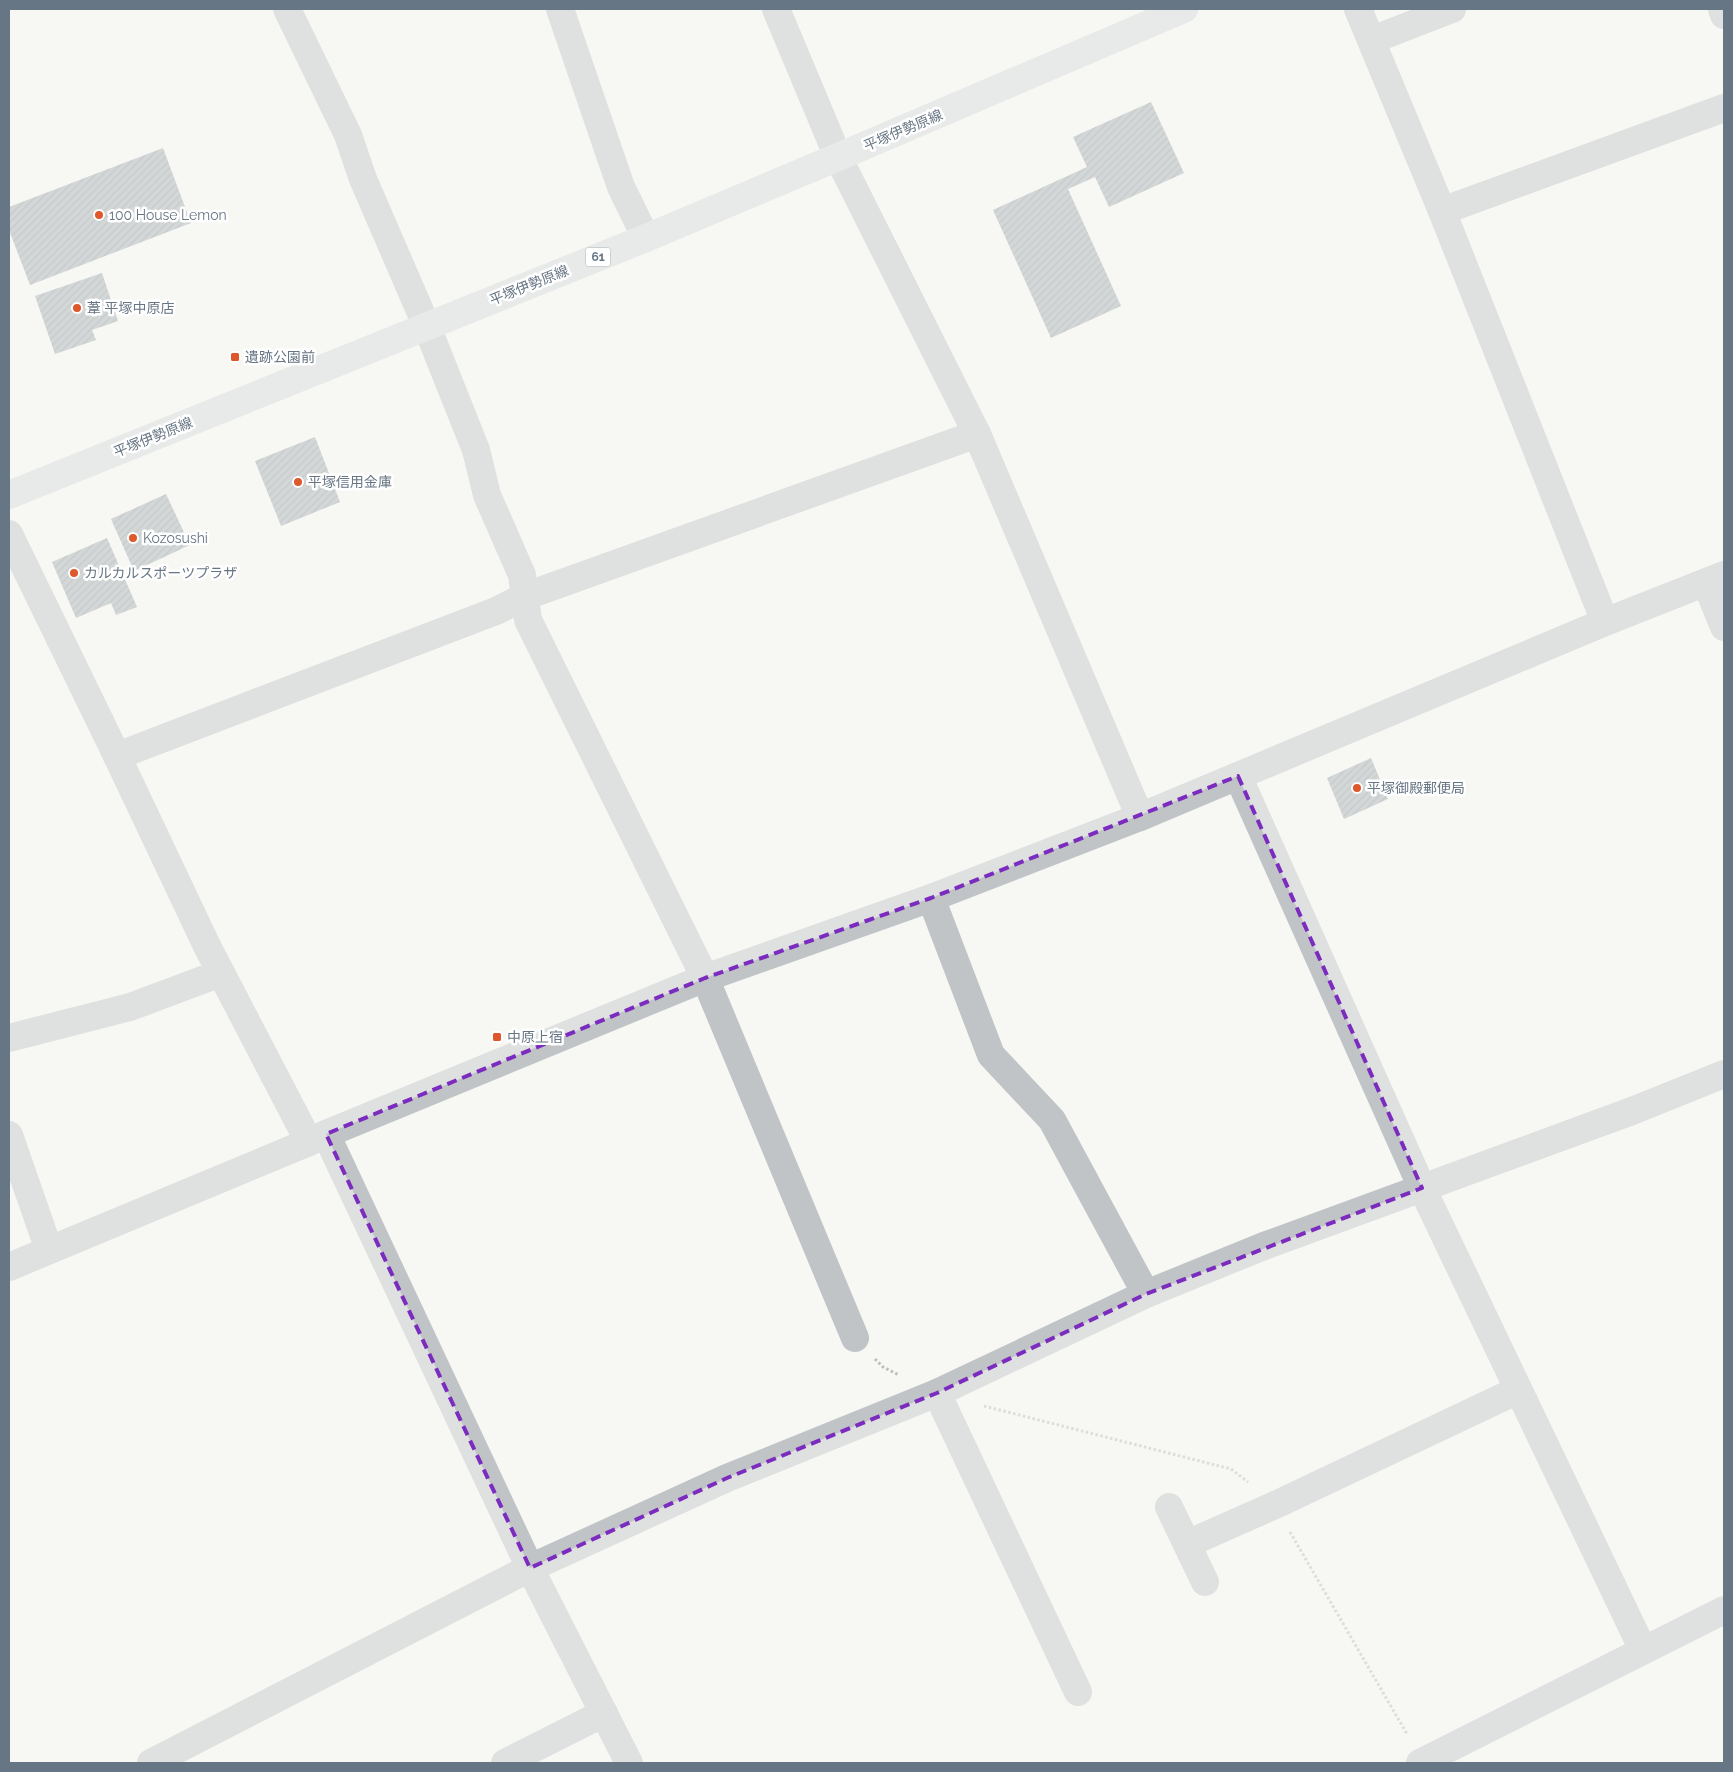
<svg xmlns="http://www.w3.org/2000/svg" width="1733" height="1772" viewBox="0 0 1733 1772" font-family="Raleway,'Noto Sans JP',sans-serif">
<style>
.building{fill:url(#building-hatch)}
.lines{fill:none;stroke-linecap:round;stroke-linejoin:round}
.path{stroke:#babdbf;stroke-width:3;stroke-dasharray:2.5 2.5;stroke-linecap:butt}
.minor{stroke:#c0c4c7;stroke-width:28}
.major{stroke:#d5d9dc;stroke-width:28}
.marked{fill:none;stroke:#7b2cbf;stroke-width:4;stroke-dasharray:10 6;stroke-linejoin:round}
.poi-dot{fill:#de582c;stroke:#fff;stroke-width:2}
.labels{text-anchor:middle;stroke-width:5;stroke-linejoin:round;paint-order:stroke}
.shield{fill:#fff;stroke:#959fa9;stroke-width:1}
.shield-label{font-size:12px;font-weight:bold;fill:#677684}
.street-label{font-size:14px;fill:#677684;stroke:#fff}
.poi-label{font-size:14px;fill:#677684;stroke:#fff;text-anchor:start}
</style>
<defs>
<pattern id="building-hatch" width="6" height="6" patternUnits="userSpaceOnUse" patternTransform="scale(1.25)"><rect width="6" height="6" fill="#a7afb5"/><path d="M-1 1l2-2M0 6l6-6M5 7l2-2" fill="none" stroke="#8c9399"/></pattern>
</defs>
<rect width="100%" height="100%" fill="#f7f7f4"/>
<g class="building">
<polygon points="1151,102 1184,173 1109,207 1095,177 1068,189 1121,306 1051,338 993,210 1087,167 1073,137"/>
<polygon points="163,148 191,223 30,285 9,230 9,207"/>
<polygon points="102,273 118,321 92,330 96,340 55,354 35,296"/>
<polygon points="315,437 340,502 281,526 255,461"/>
<polygon points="166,494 190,545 134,571 111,519"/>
<polygon points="107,538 137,607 116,615 111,603 76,618 52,562"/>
<polygon points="1371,758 1388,799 1344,819 1327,778"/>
</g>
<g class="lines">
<g class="path">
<polyline points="875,1359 883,1367 899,1375"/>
<polyline points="984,1406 1231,1469 1248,1482"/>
<polyline points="1290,1532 1407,1734"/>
</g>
<g class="minor">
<polyline points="287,9 348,135 363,179 427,327 476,450 487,495 522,575 528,620 705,978 855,1338"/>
<polyline points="560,9 621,187 646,238"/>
<polyline points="776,9 838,157 977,434 1140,817"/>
<polyline points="1358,9 1442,211 1605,622"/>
<polyline points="1722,9 1724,15"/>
<polyline points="1372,40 1452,9"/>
<polyline points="1442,211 1724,108"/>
<polyline points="9,534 117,756 207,946 309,1142"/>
<polyline points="1706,583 1724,627"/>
<polyline points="117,756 496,611 526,596 977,434"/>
<polyline points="1238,776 1422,1188 1643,1650"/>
<polyline points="931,898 991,1055 1052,1120 1146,1294"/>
<polyline points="9,1038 130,1007 221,973"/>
<polyline points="326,1134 530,1568 629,1763"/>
<polyline points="9,1135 49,1250"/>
<polyline points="9,1267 309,1142 326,1134 705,978 931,898 1140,817 1605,622 1724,575"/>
<polyline points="937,1393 1078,1692"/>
<polyline points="1169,1507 1205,1582"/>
<polyline points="1187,1544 1275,1505 1518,1390"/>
<polyline points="151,1763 530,1568 727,1478 937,1393 1146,1294 1264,1246 1632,1111 1724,1074"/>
<polyline points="505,1763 604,1713"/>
<polyline points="1420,1763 1724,1610"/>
</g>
<polyline class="major" points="9,495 646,238 838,157 1184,9"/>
</g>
<path d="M0 0H1733V1772H0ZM 1238,776 L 1422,1188 L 1146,1294 L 937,1393 L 727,1478 L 530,1568 L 326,1134 L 705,978 L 931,898 Z" fill="#f7f7f4" fill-opacity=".55" fill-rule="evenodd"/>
<path class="marked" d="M 1238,776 L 1422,1188 L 1146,1294 L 937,1393 L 727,1478 L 530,1568 L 326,1134 L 705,978 L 931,898 Z"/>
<g class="poi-dot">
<circle cx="99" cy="215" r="5"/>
<circle cx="77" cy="308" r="5"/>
<rect x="230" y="352" width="10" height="10" rx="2.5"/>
<circle cx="298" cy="482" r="5"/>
<circle cx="133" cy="538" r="5"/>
<circle cx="74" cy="573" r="5"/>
<circle cx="1357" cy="788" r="5"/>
<rect x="492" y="1032" width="10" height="10" rx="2.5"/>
</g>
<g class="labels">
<rect class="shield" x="585.5" y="247.5" width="25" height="19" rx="4"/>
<g class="shield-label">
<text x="598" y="261">61</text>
</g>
<g class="street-label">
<text transform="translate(903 130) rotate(-23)" y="5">平塚伊勢原線</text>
<text transform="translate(529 285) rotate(-22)" y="5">平塚伊勢原線</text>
<text transform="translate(153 437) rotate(-22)" y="5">平塚伊勢原線</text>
</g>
<g class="poi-label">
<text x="109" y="220">100 House Lemon</text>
<text x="87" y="313">葦 平塚中原店</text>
<text x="245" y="362">遺跡公園前</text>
<text x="308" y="487">平塚信用金庫</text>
<text x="143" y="543">Kozosushi</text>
<text x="84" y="578">カルカルスポーツプラザ</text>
<text x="1367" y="793">平塚御殿郵便局</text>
<text x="507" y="1042">中原上宿</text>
</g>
</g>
<rect width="1733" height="1772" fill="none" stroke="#677684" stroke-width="20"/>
</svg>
